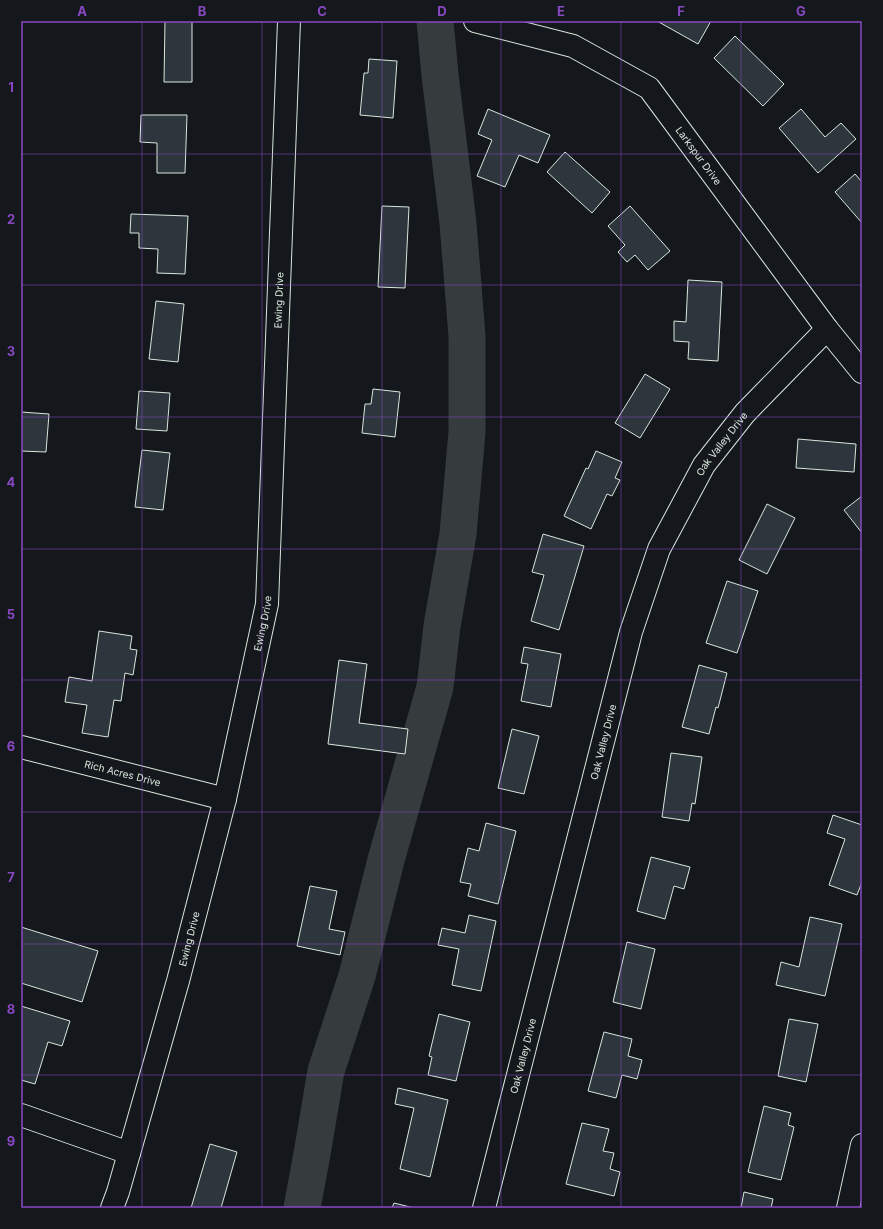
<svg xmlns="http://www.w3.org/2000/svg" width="883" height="1229" viewBox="0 0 883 1229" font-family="Inter,sans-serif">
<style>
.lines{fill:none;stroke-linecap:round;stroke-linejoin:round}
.river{stroke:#363b3e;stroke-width:37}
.building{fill:#2c363c;stroke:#d8e6dc}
.minor-casing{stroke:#d8e6dc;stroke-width:24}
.major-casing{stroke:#d8e6dc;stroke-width:24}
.minor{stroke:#14181c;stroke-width:22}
.major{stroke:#14181c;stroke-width:22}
.grid{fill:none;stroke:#8948c3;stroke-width:1;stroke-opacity:0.55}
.labels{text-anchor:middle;stroke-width:3;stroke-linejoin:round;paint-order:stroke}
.street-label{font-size:10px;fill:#d8e6dc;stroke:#14181c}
.neatline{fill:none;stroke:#8948c3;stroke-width:1.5}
.grid-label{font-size:13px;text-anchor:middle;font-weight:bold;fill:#8948c3}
</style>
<rect width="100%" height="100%" fill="#14181c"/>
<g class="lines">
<polyline class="river" points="302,1208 312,1154 326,1071 357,976 386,860 435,687 442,626 458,534 467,432 467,336 458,223 440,75 435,21"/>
</g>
<g class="building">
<polygon points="165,21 192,21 192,82 164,82"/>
<polygon points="657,21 711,21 698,44"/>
<polygon points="735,36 784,84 763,106 714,58"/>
<polygon points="369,59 397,61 393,118 360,115 364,73 368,73"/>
<polygon points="488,109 550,135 538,163 519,155 505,187 477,176 492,140 478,134"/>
<polygon points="801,109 825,137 841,123 856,139 818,173 779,128"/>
<polygon points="141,115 187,115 185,173 157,173 157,143 140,142"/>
<polygon points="565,152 610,192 592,213 547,172"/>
<polygon points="855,174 862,182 862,223 835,192"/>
<polygon points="382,206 409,207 405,288 378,287"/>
<polygon points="630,206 670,251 648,270 635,255 627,262 618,252 625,245 608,226"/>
<polygon points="131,214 188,216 185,274 157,273 158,249 139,248 139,233 130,233"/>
<polygon points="688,280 722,282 718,361 688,359 689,342 674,341 674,321 686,322"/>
<polygon points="156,301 184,304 178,362 149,359"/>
<polygon points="645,374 670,389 640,438 615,423"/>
<polygon points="373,389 400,392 395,437 362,433 365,404 371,404"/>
<polygon points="139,391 170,393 167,431 136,429"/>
<polygon points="21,412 49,414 46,452 21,451"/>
<polygon points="798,439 856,444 854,472 796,468"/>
<polygon points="142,450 170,453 163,510 135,507"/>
<polygon points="596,451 622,462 615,478 620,480 612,496 607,494 591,529 564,516 586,468 588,469"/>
<polygon points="862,496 862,533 844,510"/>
<polygon points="767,504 795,518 767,574 739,560"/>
<polygon points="543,534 584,546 559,630 531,621 544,575 532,572"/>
<polygon points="727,581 758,591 737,653 706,643"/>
<polygon points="99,631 132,636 130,649 137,650 133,675 125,673 121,701 114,700 108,737 82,733 87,705 65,702 69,677 92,681"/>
<polygon points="524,647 561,654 551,707 521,701 528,664 521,663"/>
<polygon points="339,660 367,664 359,723 408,729 405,754 328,744"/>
<polygon points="699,665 727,673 718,708 716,707 709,734 682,727"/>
<polygon points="512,729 539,736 524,794 498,788"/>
<polygon points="671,753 702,757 695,804 692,803 689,821 662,817"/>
<polygon points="833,815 862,825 862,882 857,895 829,885 845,839 827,833"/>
<polygon points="486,823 516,831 498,904 468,896 471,884 460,882 468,848 479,851"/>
<polygon points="651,857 690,867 684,889 674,886 665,919 637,911"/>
<polygon points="310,886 337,891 329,929 345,932 340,955 297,946"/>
<polygon points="469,915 496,921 481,991 452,985 459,949 438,945 442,928 465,933"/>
<polygon points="810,917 842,924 825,996 776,985 781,962 799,967"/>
<polygon points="21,927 98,951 82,1002 21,983"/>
<polygon points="627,942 655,949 641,1009 613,1002"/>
<polygon points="21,1006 70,1021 62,1046 48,1042 35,1084 21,1080"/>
<polygon points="439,1014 470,1022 456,1081 428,1075 432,1057 429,1056"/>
<polygon points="789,1019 818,1024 806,1082 778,1076"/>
<polygon points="604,1032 632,1039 628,1056 642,1060 637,1079 622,1075 616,1098 588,1091"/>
<polygon points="398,1088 448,1100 430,1177 400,1169 414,1108 395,1104"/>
<polygon points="764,1106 791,1113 788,1125 794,1127 781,1180 748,1172"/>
<polygon points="582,1123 609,1129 603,1151 614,1153 610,1169 620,1172 614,1196 566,1184"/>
<polygon points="210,1144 237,1152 221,1208 191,1208"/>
<polygon points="744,1192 773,1199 771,1208 741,1208"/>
<polygon points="394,1203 414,1208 392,1208"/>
</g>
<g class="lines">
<g class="minor-casing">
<g id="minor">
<path id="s1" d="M 475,21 L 573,46 L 649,88 L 827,329 L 862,372"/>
<path id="s2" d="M 21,747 L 225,799"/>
<polyline points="21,1115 129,1153"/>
<path id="s3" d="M 484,1208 L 631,632 L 659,549 L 704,465 L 745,413 L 827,329"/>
<polyline points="848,1208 862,1145"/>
</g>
</g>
<g class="major-casing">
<g id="major">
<path id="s4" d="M 112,1208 L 118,1192 L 178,981 L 225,799 L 267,604 L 289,21"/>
</g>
</g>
<use href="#minor" class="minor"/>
<use href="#major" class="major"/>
</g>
<path class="grid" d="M 142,21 L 142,1208M 262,21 L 262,1208M 382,21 L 382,1208M 501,21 L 501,1208M 621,21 L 621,1208M 741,21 L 741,1208M 21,154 L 862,154M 21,285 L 862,285M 21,417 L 862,417M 21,549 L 862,549M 21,680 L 862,680M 21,812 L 862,812M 21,944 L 862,944M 21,1075 L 862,1075"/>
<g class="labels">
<g class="street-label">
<text dy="4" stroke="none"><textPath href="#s1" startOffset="272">Larkspur Drive</textPath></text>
<text dy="4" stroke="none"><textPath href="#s4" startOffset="928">Ewing Drive</textPath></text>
<text dy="4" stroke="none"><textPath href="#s3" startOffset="805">Oak Valley Drive</textPath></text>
<text dy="4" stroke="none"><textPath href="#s4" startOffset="604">Ewing Drive</textPath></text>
<text dy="4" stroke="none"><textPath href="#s3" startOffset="481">Oak Valley Drive</textPath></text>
<text dy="4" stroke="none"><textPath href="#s2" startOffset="105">Rich Acres Drive</textPath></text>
<text dy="4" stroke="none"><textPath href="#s4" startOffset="280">Ewing Drive</textPath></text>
<text dy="4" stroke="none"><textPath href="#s3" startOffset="157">Oak Valley Drive</textPath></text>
</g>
</g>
<rect width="883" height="1229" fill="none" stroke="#14181c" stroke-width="44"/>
<rect x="22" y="22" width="839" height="1185" class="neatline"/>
<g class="grid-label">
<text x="82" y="16">A</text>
<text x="202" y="16">B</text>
<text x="322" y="16">C</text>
<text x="442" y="16">D</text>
<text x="561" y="16">E</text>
<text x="681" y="16">F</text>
<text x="801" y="16">G</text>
<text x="11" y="92">1</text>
<text x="11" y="224">2</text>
<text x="11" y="356">3</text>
<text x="11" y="487">4</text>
<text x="11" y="619">5</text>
<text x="11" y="751">6</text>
<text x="11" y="882">7</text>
<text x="11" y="1014">8</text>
<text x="11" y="1146">9</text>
</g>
</svg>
